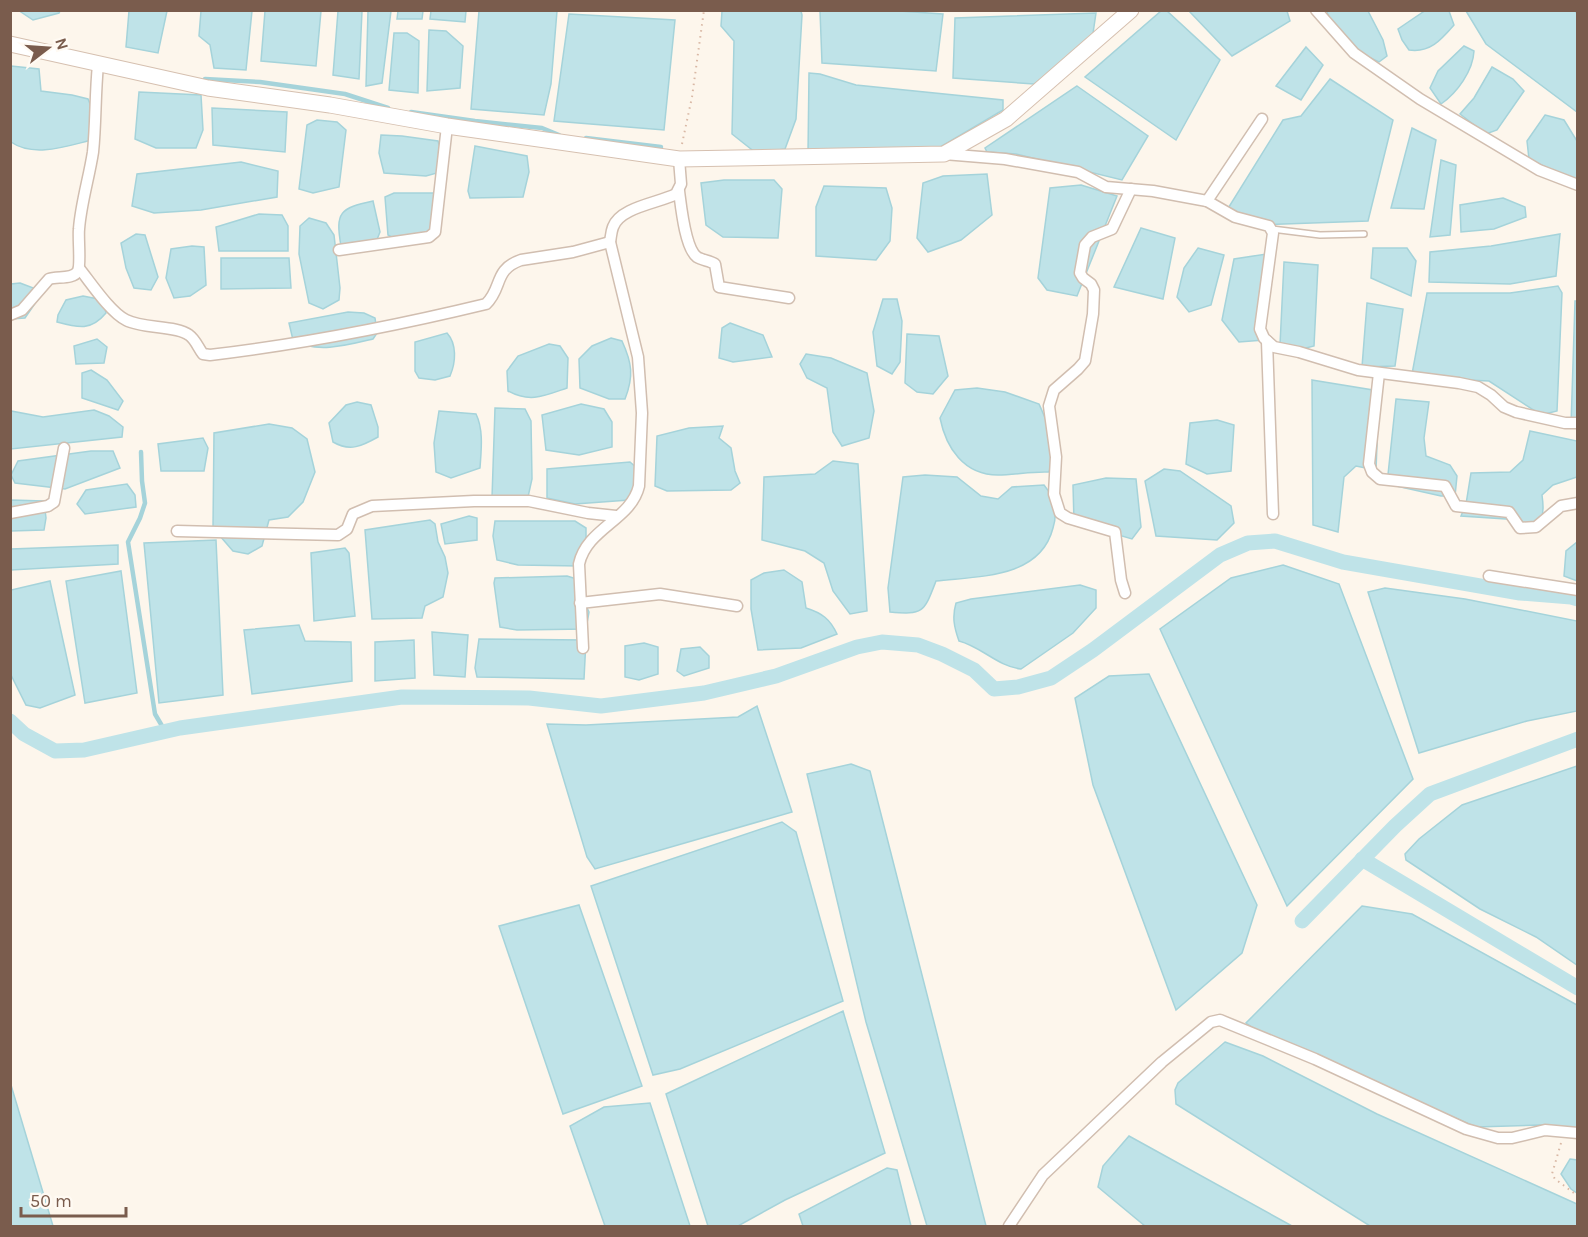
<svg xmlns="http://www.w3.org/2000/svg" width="1588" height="1237" viewBox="0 0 1588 1237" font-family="Karla,sans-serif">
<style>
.water{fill:#bfe3e8;stroke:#a5d3da;stroke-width:1.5}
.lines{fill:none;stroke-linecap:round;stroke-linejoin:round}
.stream{stroke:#a5d3da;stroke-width:4.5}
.canal{stroke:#bfe3e8;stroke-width:15}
.lane-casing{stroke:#d1beb0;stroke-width:8}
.street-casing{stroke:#d1beb0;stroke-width:13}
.secondary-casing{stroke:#d6c0b0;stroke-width:17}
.path{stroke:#d9b8a5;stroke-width:2;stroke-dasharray:1.5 4.5;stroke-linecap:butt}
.lane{stroke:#fff;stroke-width:5}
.street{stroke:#fff;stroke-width:10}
.secondary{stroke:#fff;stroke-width:15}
</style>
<rect width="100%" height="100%" fill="#fdf6ec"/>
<g class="water">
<polygon points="18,10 60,10 60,11 59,13 33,20"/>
<path d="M 1426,10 L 1449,11 L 1454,25 C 1441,40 1430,53 1409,50 L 1402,40 L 1398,29 Z"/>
<polygon points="129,11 167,11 158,53 126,47"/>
<polygon points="201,11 252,11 246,70 214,68 210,45 199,36"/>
<polygon points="265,11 321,11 316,66 261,61"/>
<polygon points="338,11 362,11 359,79 333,75"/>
<polygon points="368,11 391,11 382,83 366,86"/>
<polygon points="398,11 423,11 422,19 397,19"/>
<polygon points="431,11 466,11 465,22 430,19"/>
<polygon points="479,11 557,11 551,84 544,115 471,109"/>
<polygon points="722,11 801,11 802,15 796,119 785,149 756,153 732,134 734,41 721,26"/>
<polygon points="899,11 943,14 936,71 822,63 820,11"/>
<polygon points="1161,11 1167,11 1220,60 1176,140 1085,77"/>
<polygon points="1189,11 1287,11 1290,21 1232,56"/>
<polygon points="1327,11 1368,11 1383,40 1387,56 1379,62 1362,54 1328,16"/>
<polygon points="1466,11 1575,11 1578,15 1577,112 1486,44"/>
<polygon points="1096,13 1092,40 1034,84 953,78 955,18"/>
<polygon points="569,14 675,20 664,130 554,121"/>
<polygon points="429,30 446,31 463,46 460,88 427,91"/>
<polygon points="394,33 407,33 419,41 418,93 389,90"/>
<path d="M 1464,46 L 1474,51 C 1473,71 1457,93 1441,104 L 1430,88 L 1438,71 Z"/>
<polygon points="1306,47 1323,65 1301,100 1276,86"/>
<path d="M 11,66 L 39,69 L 41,91 L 72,95 L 88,99 L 95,116 L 92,140 C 67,146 34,158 11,142 Z"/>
<polygon points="1492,67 1513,79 1524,91 1497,130 1486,134 1460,114 1474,98"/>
<polygon points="809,73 820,74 856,85 1003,100 1003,110 937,149 808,154"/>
<polygon points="1330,79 1393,120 1368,221 1258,225 1227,210 1283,120 1301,116"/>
<polygon points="1077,86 1148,136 1122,180 1016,154 987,152 985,148"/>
<polygon points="139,92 201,95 203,130 196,148 156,148 135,139"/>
<polygon points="212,108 287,112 285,152 213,145"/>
<polygon points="1545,115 1564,120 1577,141 1577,182 1529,159 1527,141"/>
<polygon points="317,120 337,122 346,130 339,187 313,193 299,189 307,125"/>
<polygon points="1412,128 1436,140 1424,209 1391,208"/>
<polygon points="381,135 402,136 438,141 442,155 437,173 426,176 384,173 379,153"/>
<polygon points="475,146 527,156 529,172 523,197 470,198 468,191"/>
<polygon points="1441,160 1456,165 1450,235 1430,237"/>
<polygon points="241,162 278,171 277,197 201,210 154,213 132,206 137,174"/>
<polygon points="987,174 992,215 961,240 928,252 917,238 923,183 943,176"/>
<polygon points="724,180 774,180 782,189 778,238 723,237 706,225 701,183"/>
<polygon points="1081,185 1117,196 1077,296 1047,290 1038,278 1050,188"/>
<polygon points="824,186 886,188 892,208 890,241 876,260 816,256 816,207"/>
<polygon points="394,193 434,193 438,199 433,239 399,241 388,235 385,197"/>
<polygon points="1503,198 1525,207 1526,217 1494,229 1461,232 1460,205"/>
<path d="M 373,201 L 380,232 L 374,247 L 341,246 C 335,212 340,208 373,201 Z"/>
<polygon points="259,214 282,215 288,226 288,251 219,251 216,227"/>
<polygon points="309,218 326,223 334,235 340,288 339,300 323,309 309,303 299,254 300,226"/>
<polygon points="1141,228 1175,238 1163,299 1114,287"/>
<polygon points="136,234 145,235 158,277 151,290 134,288 126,268 121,243"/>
<polygon points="1560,234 1556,276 1510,284 1429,282 1430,252 1491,246"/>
<polygon points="192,246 204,247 206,285 190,296 174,298 166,278 171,249"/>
<polygon points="1198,248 1224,255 1211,305 1189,312 1177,297 1184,268"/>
<polygon points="1373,248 1407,248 1416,261 1411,296 1371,278"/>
<polygon points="1273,253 1264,340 1239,342 1222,320 1234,259"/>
<polygon points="221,258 289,258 291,288 221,289"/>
<polygon points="1284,262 1318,265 1314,346 1302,349 1280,345"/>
<polygon points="20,283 36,289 38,299 25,318 11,319 11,284"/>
<polygon points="1558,286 1562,293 1557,411 1541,415 1489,381 1424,378 1412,374 1427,293 1510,293"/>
<path d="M 83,296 L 103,300 L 106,313 C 91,331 79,328 57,322 L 58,315 L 66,300 Z"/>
<polygon points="883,299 897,299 902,321 900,362 892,374 877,366 873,332"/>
<polygon points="1575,301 1578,301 1577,426 1571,426"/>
<polygon points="1367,303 1403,309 1395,366 1362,367"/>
<path d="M 348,312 L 364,313 L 375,318 L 377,333 L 373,339 C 348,345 316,354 293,340 L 289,323 Z"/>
<polygon points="730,323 763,335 772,357 733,362 719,358 722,328"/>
<path d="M 447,333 C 457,344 456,362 450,376 L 435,380 L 419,378 L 415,371 L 415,342 Z"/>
<polygon points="907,334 939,336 948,376 933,394 917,392 905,383"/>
<path d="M 611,338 L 622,341 C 632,363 634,376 625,399 L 609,399 L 580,388 L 579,359 L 592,346 Z"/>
<polygon points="97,339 107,347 104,363 76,364 74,346"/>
<path d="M 549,344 L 560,346 L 568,358 L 567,388 C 544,396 530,403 508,391 L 507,371 L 518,356 Z"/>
<polygon points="806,354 831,358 867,373 874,411 869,438 842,446 833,432 827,388 807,378 800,364"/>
<polygon points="91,370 107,380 123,401 118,410 82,398 82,373"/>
<polygon points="1312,380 1379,391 1376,470 1356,466 1344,477 1338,532 1313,525"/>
<path d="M 977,388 L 1005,392 L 1039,404 C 1050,428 1058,444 1049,472 C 1032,471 1015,475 998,475 C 964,475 946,448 940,418 L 955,390 Z"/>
<polygon points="1396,399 1429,402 1424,438 1426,456 1450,465 1457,476 1455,496 1441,496 1387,484"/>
<path d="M 357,402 L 371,405 L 378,427 L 378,437 C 362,446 350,452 333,442 L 329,423 L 346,405 Z"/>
<polygon points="581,404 604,409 612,422 612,447 579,455 546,450 542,415"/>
<polygon points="495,408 525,409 531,421 532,479 528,497 492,498"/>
<polygon points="94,410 109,416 123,427 122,437 11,449 11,411 43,417"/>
<path d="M 439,411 L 476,414 C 484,430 481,452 480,468 L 451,478 L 436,472 L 434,443 Z"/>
<polygon points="1217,420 1234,425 1231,471 1207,474 1186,464 1190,423"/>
<polygon points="269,424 292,428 307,439 315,472 303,502 288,517 269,520 262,546 248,554 233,551 213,528 214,433"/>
<polygon points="723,426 719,438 731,448 735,471 740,483 731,490 667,491 655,486 657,436 689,428"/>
<path d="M 1530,431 L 1577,441 L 1577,477 L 1553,485 L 1542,495 C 1545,516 1543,519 1527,533 L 1521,520 L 1461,516 L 1466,504 L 1471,473 L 1510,472 L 1523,460 Z"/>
<polygon points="203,438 208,448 204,471 161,471 158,444"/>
<polygon points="91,451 113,451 120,468 65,489 15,483 11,475 18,461"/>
<polygon points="833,461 858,464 867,611 850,614 833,591 824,563 805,551 762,540 764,477 815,474"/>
<polygon points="630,462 638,469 635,487 629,500 575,504 547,498 547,469"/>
<polygon points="1164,469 1180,471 1231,506 1234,523 1217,540 1156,536 1145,481"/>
<path d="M 925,475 L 957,477 L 981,496 L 998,499 L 1012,487 L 1044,485 C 1054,497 1058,512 1053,528 C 1040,579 978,576 936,581 C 924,612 924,615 890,612 L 888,588 L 903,477 Z"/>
<polygon points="1106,478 1136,479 1141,527 1132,539 1074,522 1073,485"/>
<polygon points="127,484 135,495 136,507 85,514 77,504 86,490"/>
<polygon points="11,500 44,501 46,518 44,530 11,531"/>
<polygon points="469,516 477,518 477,540 445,544 441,524"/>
<polygon points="430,520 435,524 438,542 445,557 448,573 443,597 425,606 422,618 372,619 365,530"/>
<polygon points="495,521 575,521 586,528 586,550 579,566 518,565 497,560 493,536"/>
<polygon points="216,540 223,695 159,703 144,543"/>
<polygon points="1577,542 1578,542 1577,581 1564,576 1566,551"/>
<polygon points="118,545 118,564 11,570 11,549"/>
<polygon points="345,548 349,553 355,616 314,621 311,553"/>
<polygon points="1283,565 1339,584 1413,779 1287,906 1160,629 1231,578"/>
<path d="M 784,570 L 802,582 L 806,608 C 822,613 830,619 837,634 L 801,648 L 758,650 L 751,609 L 751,580 L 764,573 Z"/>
<polygon points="121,571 137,693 85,703 66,581"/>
<polygon points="567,576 580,580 583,599 589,612 586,629 517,630 500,627 494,583 495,578"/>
<polygon points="50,581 75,695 40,708 26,705 11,675 11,590"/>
<path d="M 1080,585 L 1096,590 L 1096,608 L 1073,633 L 1021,669 C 997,666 982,647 959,641 C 954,627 952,617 956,603 L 971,599 Z"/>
<polygon points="1385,588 1465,599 1577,621 1577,711 1527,721 1419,753 1368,592"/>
<polygon points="299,625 305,641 351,642 352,681 252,694 244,630"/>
<polygon points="432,632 468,635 465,677 434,675"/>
<polygon points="479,639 586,640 584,679 477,677 475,668"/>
<polygon points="414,640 415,678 375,681 375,642"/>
<polygon points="644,643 658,647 658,674 639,680 625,677 625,646"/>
<polygon points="700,647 709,656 709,668 684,676 677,671 681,649"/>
<polygon points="1149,674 1257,905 1242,953 1176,1010 1093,785 1075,698 1109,676"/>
<polygon points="757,706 792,812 595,869 587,857 547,724 586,725 738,717"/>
<polygon points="851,764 870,771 986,1226 927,1226 866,1022 807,774"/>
<polygon points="1577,766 1578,766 1577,965 1536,937 1480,909 1406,860 1405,854 1419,839 1462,805"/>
<polygon points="782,822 796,832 843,1001 680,1069 653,1075 591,886"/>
<polygon points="579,905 642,1086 563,1114 499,926"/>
<polygon points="1362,906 1412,914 1577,1005 1577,1129 1540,1125 1476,1127 1262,1034 1246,1023"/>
<polygon points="843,1011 885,1153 785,1200 738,1226 708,1226 666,1094"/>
<polygon points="1225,1042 1263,1056 1377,1114 1577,1204 1577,1226 1370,1226 1176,1104 1175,1090 1178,1083"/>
<polygon points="10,1085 11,1085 53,1226 11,1226"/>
<polygon points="650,1103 690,1226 605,1226 570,1126 604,1107"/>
<polygon points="1129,1136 1292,1226 1145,1226 1098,1187 1103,1166"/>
<polygon points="1570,1159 1577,1160 1577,1193 1571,1189 1561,1174"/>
<polygon points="887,1168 897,1170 911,1226 803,1226 799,1214"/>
</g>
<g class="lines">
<g class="stream">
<polyline points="205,79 260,82 345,94 388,108"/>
<polyline points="411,112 475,121 542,128 559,135"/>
<polyline points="586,138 661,147"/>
<polyline points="141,452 142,481 145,503 140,518 128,542 155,714 165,731"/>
</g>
<g class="canal">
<polyline points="10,721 24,734 55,751 84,750 180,728 402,697 529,698 601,706 704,693 776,676 857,647 882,642 918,645 942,654 974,670 994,689 1018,687 1051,678 1093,650 1220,555 1248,543 1275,541 1343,562 1520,593 1571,597 1578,599"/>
<polyline points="1362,859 1578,988"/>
<polyline points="1302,921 1395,826 1430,794 1578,739"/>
</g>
<g class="lane-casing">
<polyline id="lane" points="1272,229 1320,235 1364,234"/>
</g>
<g class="street-casing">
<g id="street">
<polyline points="1316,10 1354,53 1420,99 1539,170 1578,185"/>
<polyline points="944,154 1005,159 1078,172 1106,187 1153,191 1207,201 1235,217 1269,226 1273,233 1260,329 1264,338 1274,347 1299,352 1358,370 1459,383 1478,387 1491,395 1504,407 1516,412 1565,423 1578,423"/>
<path d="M 679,191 C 681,206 685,248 697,257 C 702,260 710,261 715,264 L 719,287 L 789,298"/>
<polyline points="1207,201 1262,119"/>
<polyline points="339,250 429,237 435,232 447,126"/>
<path d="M 79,268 C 91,283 110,312 126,320 C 143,329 176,325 189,335 C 196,340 198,348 203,354 L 210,355 C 303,344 395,326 486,304 C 503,288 493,270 521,260 L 573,252 L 610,242"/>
<path d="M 10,315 L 22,310 L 49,279 C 57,276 73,280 78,271 C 81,264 78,239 79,229 C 81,203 89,178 93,152 C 96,123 95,94 98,65"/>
<polyline points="1267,341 1273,514"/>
<polyline points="1379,373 1369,464 1372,472 1380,479 1445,486 1456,506 1509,512 1520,528 1536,527 1561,506 1578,503"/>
<polyline points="10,513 48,506 54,502 64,448"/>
<polyline points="177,531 338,535 347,529 353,514 372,506 474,501 529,501 588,513 616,516"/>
<polyline points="1489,576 1578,590"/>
<polyline points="1125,593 1121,580 1115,532 1068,518 1060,513 1054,494 1056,457 1049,406 1054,390 1078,369 1085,361 1093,314 1094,290 1091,284 1083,278 1080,273 1085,245 1092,237 1112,229 1131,189"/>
<polyline points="580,603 660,594 737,606"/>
<path d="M 583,648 L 579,564 C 587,528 631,520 639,486 L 642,413 L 638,357 L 610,242 C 611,237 611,232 613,227 C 620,207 659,203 676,194 L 681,184 L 679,159"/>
<polyline points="1009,1226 1043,1175 1162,1062 1211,1022 1220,1020 1315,1059 1466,1129 1498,1138 1512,1138 1545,1130 1578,1133"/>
</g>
</g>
<g class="secondary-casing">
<polyline id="secondary" points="10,44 208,88 330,105 447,126 679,159 944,154 1006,119 1131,10"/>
</g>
<g class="path">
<polyline points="682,144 692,97 704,10"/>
<polyline points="1561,1143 1552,1174 1555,1179 1578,1196"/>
</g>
<use href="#lane" class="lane"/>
<use href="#street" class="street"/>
<use href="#secondary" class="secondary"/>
</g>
<rect width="1588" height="1237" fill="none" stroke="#7a5c4d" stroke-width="24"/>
<g transform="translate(48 48) rotate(73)" stroke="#fffaf3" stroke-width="4.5" paint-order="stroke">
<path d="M0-4.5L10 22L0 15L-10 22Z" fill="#7a5c4d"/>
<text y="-9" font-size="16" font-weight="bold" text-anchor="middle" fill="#7a5c4d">N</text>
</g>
<path d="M21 1207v9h105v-9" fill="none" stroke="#7a5c4d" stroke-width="3"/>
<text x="30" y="1207" font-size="18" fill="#7a5c4d" stroke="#fffaf3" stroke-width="4.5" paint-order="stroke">50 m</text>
</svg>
